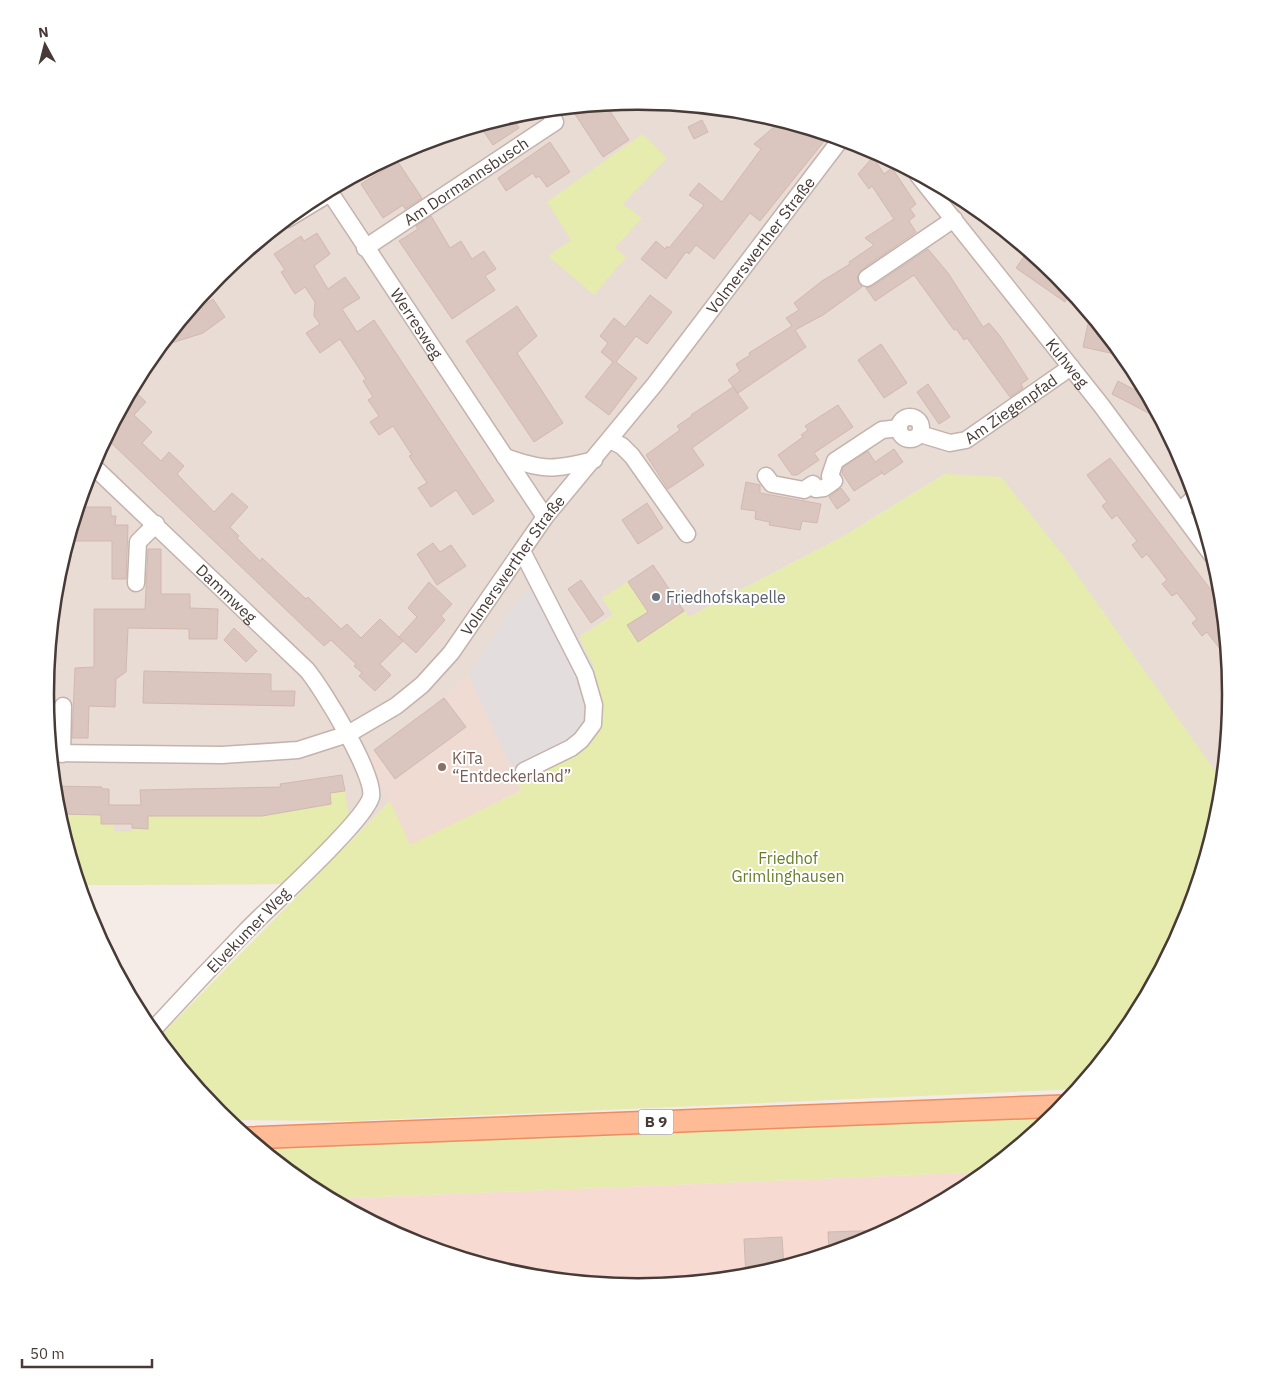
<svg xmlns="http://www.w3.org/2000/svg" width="1276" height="1389" viewBox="0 0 1276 1389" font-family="'IBM Plex Sans',sans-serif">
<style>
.residential{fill:#e9dcd5}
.commercial{fill:#f7dad2}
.education{fill:#efdbd1}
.green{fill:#e6ebae}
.parking{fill:#e3dedd}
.building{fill:#dac6bf;stroke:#d2b8af}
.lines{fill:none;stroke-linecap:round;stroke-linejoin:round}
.minor-casing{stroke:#c4b3ac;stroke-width:19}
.major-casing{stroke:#eb8e60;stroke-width:24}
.minor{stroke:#fff;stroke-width:16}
.major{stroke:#ffbb96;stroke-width:21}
.worship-dot{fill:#6b7280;stroke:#fff;stroke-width:2}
.education-dot{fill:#8d6e63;stroke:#fff;stroke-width:2}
.labels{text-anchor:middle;stroke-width:4;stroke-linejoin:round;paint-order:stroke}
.shield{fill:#fff;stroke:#7f7572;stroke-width:1}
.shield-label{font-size:15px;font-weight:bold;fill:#483a36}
.street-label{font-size:16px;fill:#483a36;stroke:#fff}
.worship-label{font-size:16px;fill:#5b616d;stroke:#fff;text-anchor:start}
.education-label{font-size:16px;fill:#785e54;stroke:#fff;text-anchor:start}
.park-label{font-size:16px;fill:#677e25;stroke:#fff}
.rim{fill:none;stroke:#483a36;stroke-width:2.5}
</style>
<rect width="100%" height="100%" fill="#f5ece8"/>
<polygon class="residential" points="638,102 754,113 865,147 968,202 1058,275 1131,365 1186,468 1220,579 1231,695 1220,807 945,474 842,537 689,617 603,597 613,615 579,637 593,665 582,746 410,846 390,801 295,897 283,884 79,885 56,810 45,694 56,579 90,467 145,365 219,275 309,201 411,147 523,113"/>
<polygon class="commercial" points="987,1172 967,1188 865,1242 753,1276 638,1287 522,1276 411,1242 329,1199"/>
<polygon class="education" points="468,675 522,790 410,846 367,755 444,698"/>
<g class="green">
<polygon points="642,134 667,158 623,204 642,218 615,248 626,257 594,295 548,256 571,240 547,202"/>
<path d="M 945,474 L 1001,477 L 1066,559 L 1222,781 L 1220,810 L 1186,922 L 1131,1024 L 1078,1089 L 354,1121 L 226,1120 L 157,1039 L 390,801 L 410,845 L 522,790 L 517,779 C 533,770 569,756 582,746 C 617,717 595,670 579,637 L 613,615 L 602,598 L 653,566 L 689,617 L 842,537 Z"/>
<polygon points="345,791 349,818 283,884 79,885 58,814 101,815 101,824 114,824 114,831 132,832 132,828 148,828 148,805 235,816 265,816 265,805 286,812 331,804 330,793"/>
<polygon points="1053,1118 987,1172 329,1199 308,1187 260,1148"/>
</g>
<polygon class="parking" points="544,572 593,665 601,697 601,720 582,746 517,779 468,675 507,615"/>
<g class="building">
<polygon points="606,105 629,140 603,157 571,108"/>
<polygon points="511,116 519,128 493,145 480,126"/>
<polygon points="702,120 708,132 694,139 688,127"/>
<polygon points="781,121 813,131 825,140 760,221 750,213 714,259 696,245 689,254 686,252 666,279 641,259 656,241 665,249 667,246 669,248 704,205 689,195 699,183 722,202 761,149 754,144"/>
<polygon points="550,142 570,172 547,187 539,176 536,178 533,173 506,191 498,178"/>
<polygon points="394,156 422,198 405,209 403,205 383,218 361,184 387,168 383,162"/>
<polygon points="873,157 884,174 892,168 916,204 910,209 915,216 909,221 916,232 861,270 857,278 862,287 823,315 795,330 806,347 738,393 728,380 740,371 736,364 750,355 749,353 792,326 786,318 799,310 794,303 822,281 850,264 849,262 874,245 865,238 894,219 872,186 869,189 858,174"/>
<polygon points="431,216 450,248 461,241 472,259 484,251 496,269 485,276 495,290 452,319 399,241 418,229 416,226"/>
<polygon points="317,233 330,254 314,266 328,289 345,277 360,298 342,309 357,332 374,320 494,501 473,515 456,490 431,507 418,488 427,483 409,456 412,455 393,426 379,435 370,422 379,416 368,400 373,397 363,381 366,379 340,339 320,353 306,333 320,324 314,316 315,302 305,287 295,294 281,272 285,270 274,254 301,236 304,241"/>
<polygon points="928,249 948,273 983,327 989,323 1000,336 1028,379 1021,384 1023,388 1010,397 967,338 964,340 956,329 954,330 914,275 875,301 866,288 873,286"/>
<polygon points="1028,251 1058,275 1070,291 1065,302 1016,268"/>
<polygon points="650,295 672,312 647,344 636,336 616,362 637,378 609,415 585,397 613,362 601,352 608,343 600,336 614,318 625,327"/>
<polygon points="213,299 225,317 203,333 159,347 183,319"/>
<polygon points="517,306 537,336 517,353 563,423 534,442 466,341"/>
<polygon points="1090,315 1110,340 1124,356 1083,347"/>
<polygon points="881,344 907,383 884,398 858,360"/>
<polygon points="1118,381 1148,397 1160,419 1112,394"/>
<polygon points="928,384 950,417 939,424 917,392"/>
<polygon points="733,387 748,408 692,448 704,465 668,489 646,455 680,430 677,426 692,416 691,415"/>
<polygon points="132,389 146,402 134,415 152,432 142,443 161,461 169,452 184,466 177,474 214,512 232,493 248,507 230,527 239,536 237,538 260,561 262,558 306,599 308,597 341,629 347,624 361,638 380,619 403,641 380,664 391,675 375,691 359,676 362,673 354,666 356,664 331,640 324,646 106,438"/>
<polygon points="838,405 853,427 814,453 819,460 797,475 792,475 778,455 803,437 801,435 808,430 805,426"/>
<polygon points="894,449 903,462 884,475 881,471 882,473 854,491 842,473 843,467 868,451 875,462"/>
<polygon points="1110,458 1221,603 1227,658 1207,632 1202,636 1192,623 1197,619 1177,593 1172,596 1162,584 1167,580 1147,554 1142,558 1132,545 1137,541 1117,515 1112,519 1102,506 1107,502 1087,475"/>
<polygon points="746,482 760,485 760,493 821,504 817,523 802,521 800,530 769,525 770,522 755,519 756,511 741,509"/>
<polygon points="841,488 850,500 837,509 829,497"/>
<polygon points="647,503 663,528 638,544 622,520"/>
<polygon points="78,507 111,507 111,516 116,516 115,525 128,525 126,579 112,579 112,541 68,541"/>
<polygon points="433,543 440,552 451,545 466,566 437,585 417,554"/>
<polygon points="148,549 161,549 161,594 190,594 190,608 218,609 217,639 189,639 189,629 128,628 126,672 116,679 115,707 89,706 88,738 72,738 75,668 94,667 94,609 145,609"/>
<polygon points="653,565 684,611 638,642 627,625 648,612 628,582"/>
<polygon points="581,580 604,614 591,623 568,589"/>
<polygon points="429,582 452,604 441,616 445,620 416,653 399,637 417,617 408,608"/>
<polygon points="234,628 257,651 246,662 224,640"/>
<polygon points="144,671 271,674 271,691 295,691 294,706 143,703"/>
<polygon points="444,698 466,727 395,779 374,750"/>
<polygon points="46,706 53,706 52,737 49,737"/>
<polygon points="342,775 345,791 330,793 331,804 262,816 148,816 148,829 132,828 132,824 101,824 101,815 58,814 54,786 102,787 102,789 109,789 109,805 141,805 140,790 281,787 280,784"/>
<polygon points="889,1230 865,1242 829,1253 828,1232"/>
<polygon points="782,1237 784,1267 746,1277 744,1239"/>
</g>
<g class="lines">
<g class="minor-casing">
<g id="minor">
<path id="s1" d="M 918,175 L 1101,405 L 1212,555"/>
<path id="s2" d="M 329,191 L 545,517"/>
<polyline points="287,219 330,193"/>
<path id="s3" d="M 365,248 L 555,122 L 548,110"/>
<polyline points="867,278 954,219"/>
<circle cx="910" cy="428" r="11"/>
<path id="s4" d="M 920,434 L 950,443 L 966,440 L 1071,367"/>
<polyline points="610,440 622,446 632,456 687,534"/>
<path d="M 505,457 C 544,471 554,470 594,460"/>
<path id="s5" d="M 92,465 L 307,670 C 322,688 376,776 371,797 C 364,822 268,908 245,932 C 213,965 182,998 151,1032"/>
<polyline points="766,476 772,484 804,490 813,484 816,489 824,488 834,481 830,476 835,461 882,430 899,428"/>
<polyline points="1180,511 1195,497"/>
<polyline points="522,551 585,674 594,705 593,724 581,740 571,748 524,771"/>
<polyline points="136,583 138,542 156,524"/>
<path id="s6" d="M 51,753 L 222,755 L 298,750 L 348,734 L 396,706 L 422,685 L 451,653 L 545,517 L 655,384 L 841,139"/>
<polyline points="62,754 63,706"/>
</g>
</g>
<g class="major-casing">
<polyline id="major" points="248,1138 1064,1106"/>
</g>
<use href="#minor" class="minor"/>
<use href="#major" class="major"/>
</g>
<circle class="worship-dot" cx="656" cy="597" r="5"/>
<circle class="education-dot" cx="442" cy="767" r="5"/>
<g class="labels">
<rect class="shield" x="638.5" y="1109.5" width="35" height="25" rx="4"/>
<g class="shield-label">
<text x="656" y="1127">B 9</text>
</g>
<g class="street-label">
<text dy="6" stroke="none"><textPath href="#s3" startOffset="121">Am Dormannsbusch</textPath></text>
<text dy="6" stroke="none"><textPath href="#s6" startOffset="944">Volmerswerther Straße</textPath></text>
<text dy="6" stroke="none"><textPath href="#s2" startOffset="159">Werresweg</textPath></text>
<text dy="6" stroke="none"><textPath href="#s1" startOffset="240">Kuhweg</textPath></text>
<text dy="6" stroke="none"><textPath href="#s4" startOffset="102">Am Ziegenpfad</textPath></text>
<text dy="6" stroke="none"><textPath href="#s6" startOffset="539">Volmerswerther Straße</textPath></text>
<text dy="6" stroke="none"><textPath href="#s5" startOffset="186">Dammweg</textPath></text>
<text transform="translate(248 930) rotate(-46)" y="6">Elvekumer Weg</text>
</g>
<g class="worship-label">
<text x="666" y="603">Friedhofskapelle</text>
</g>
<g class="education-label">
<text x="452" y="764">KiTa<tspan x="452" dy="18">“Entdeckerland”</tspan></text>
</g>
<g class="park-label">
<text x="788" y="864">Friedhof<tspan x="788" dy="18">Grimlinghausen</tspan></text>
</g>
</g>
<path d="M0 0H1276V1389H0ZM54 694a584 584 0 1 1 1168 0a584 584 0 1 1-1168 0Z" fill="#fff" fill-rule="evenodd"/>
<path class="rim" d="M54 694a584 584 0 1 1 1168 0a584 584 0 1 1-1168 0Z"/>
<g transform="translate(45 45) rotate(353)" stroke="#ffffff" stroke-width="4" paint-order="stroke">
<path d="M0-4L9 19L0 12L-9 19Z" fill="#483a36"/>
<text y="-8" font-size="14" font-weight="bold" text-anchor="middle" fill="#483a36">N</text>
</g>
<path d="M22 1359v8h130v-8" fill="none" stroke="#483a36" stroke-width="2.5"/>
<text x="30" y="1359" font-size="15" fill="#483a36" stroke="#ffffff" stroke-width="4" paint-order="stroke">50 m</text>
</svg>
